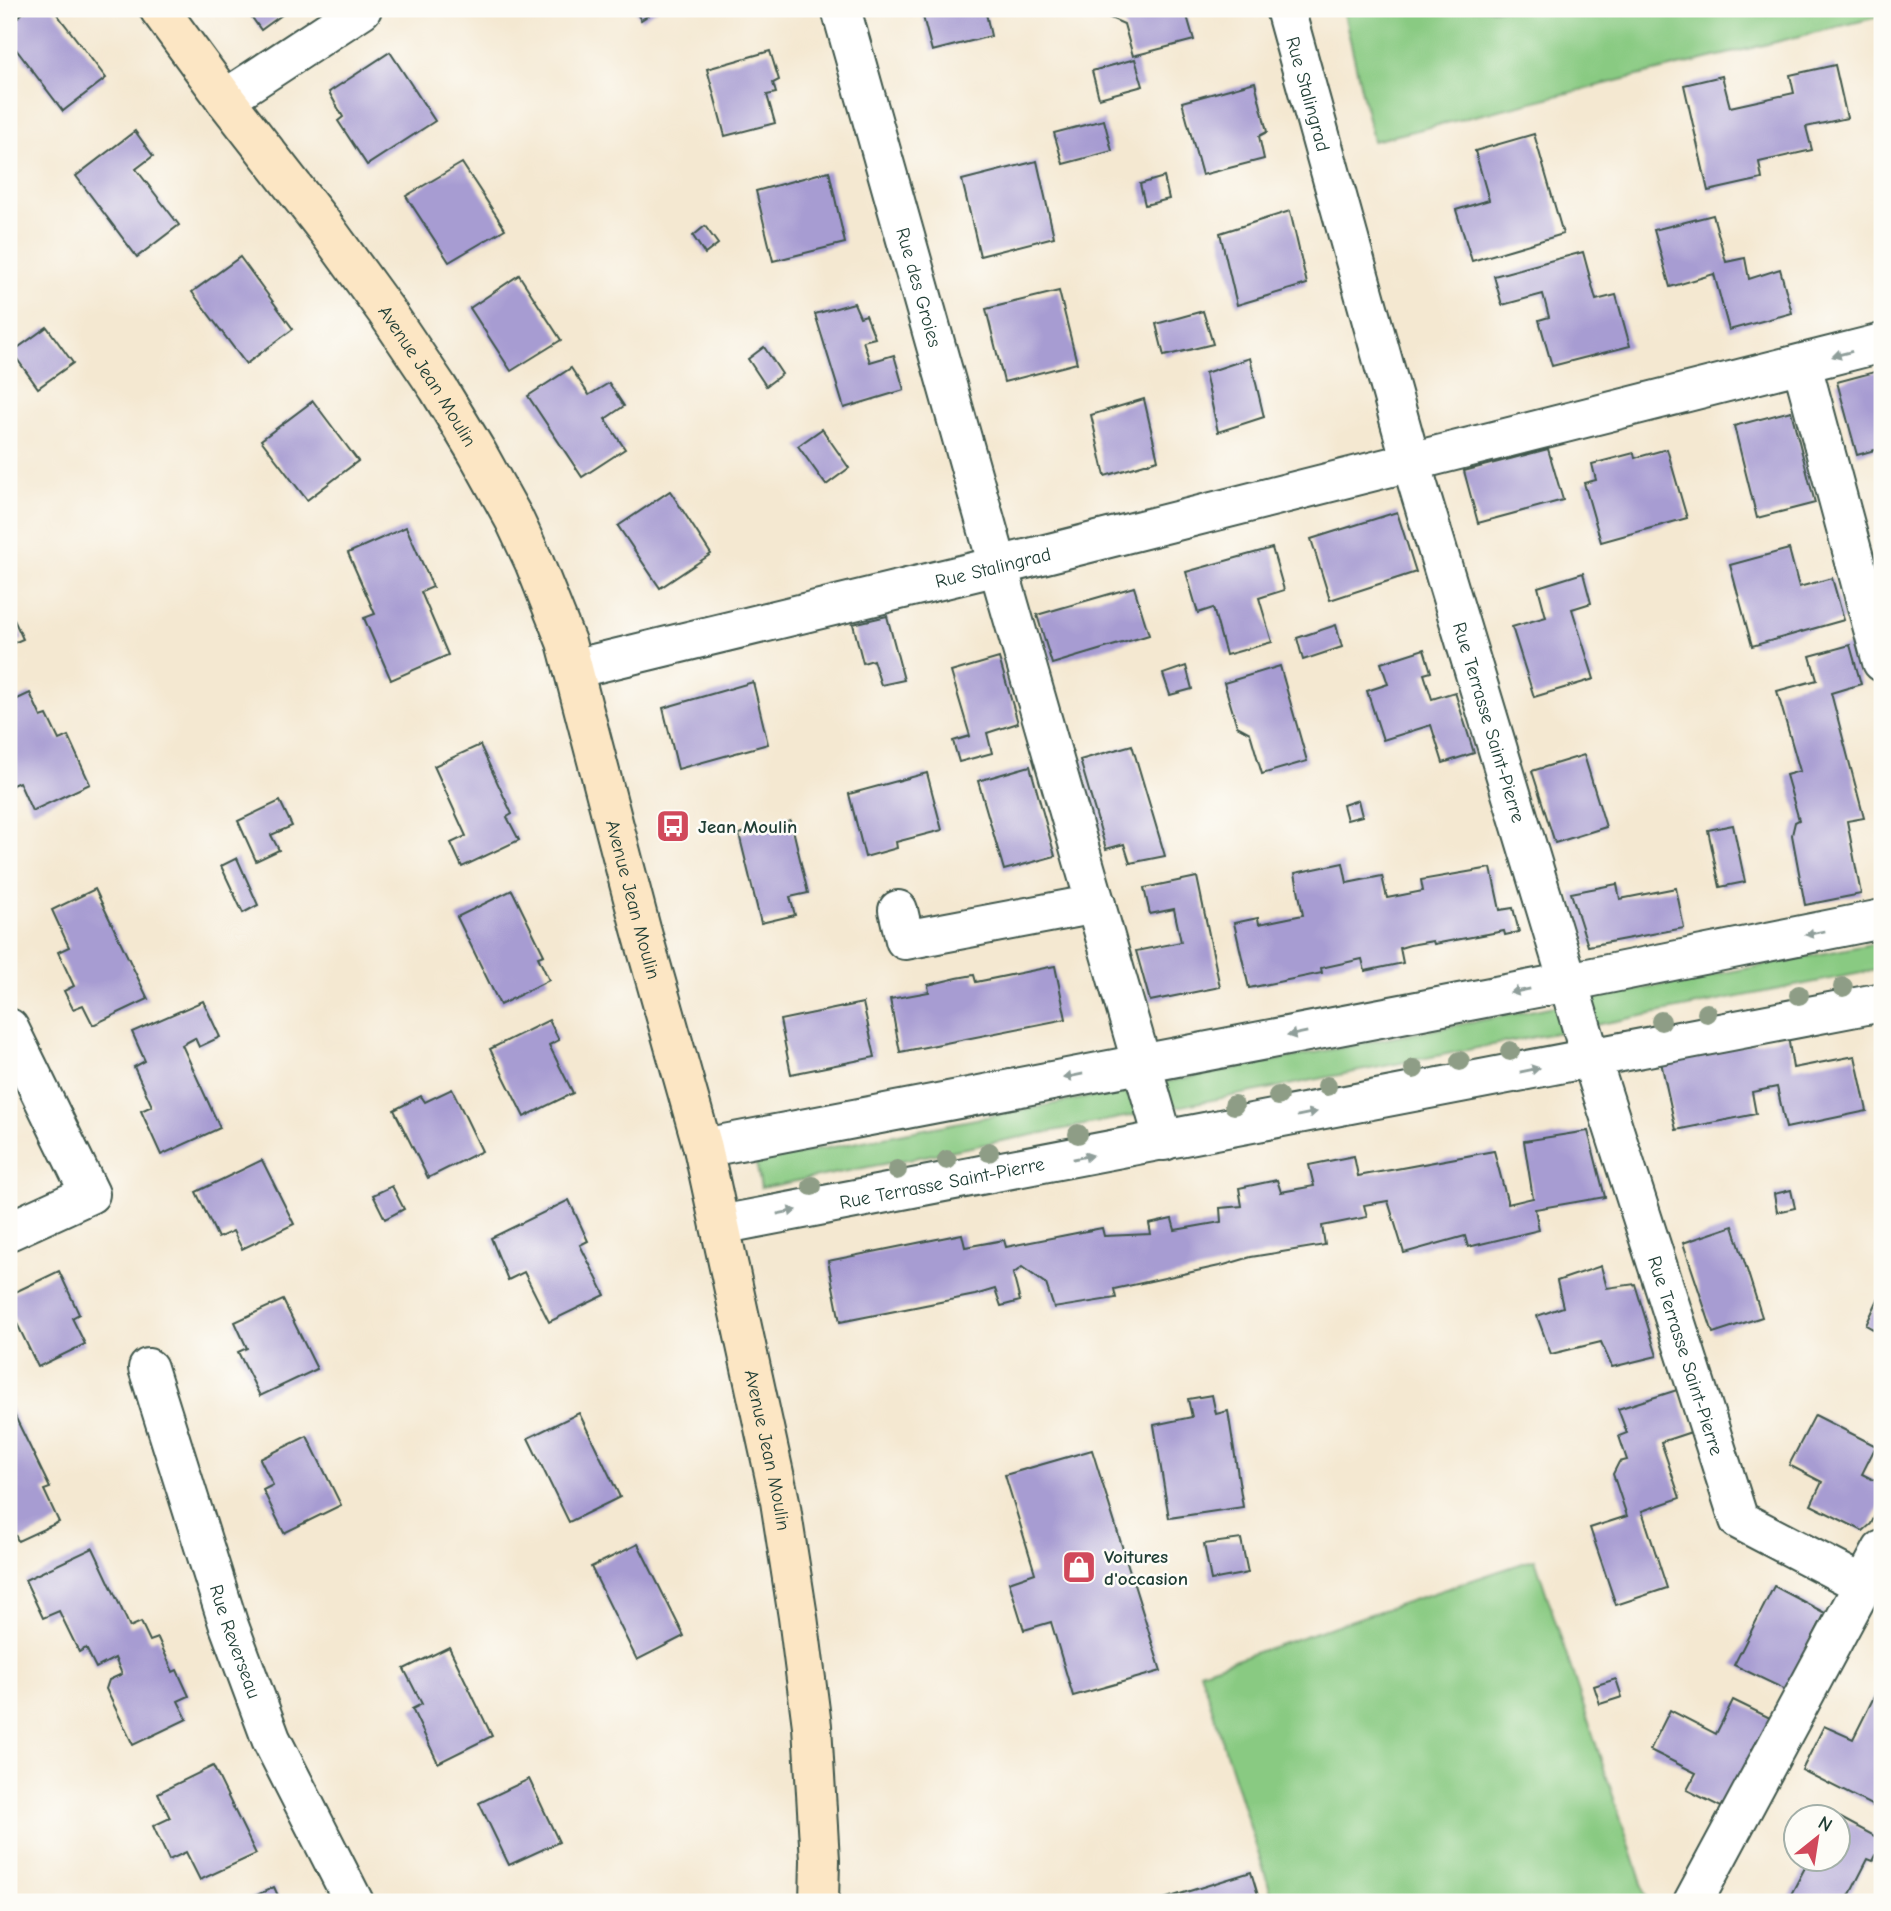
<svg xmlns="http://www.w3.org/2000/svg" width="1891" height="1911" viewBox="0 0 1891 1911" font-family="'Comic Neue',sans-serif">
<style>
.green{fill:#89ca82;stroke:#54845b;stroke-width:2}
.building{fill:#a79cd2}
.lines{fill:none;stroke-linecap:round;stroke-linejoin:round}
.street-casing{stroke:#3f574c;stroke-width:42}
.secondary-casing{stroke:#3f574c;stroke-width:42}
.street{stroke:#fff;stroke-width:38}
.secondary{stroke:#fce6c4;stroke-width:38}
.tree{fill:#8e9d86}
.oneway{fill:#8f9e9a}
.labels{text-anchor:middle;stroke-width:5;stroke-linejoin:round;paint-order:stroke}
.street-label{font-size:19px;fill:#1f3d34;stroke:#fdfcf7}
.poi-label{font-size:19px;font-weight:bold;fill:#1f3d34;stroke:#fdfcf7;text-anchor:start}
</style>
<rect width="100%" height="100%" fill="#fdfcf7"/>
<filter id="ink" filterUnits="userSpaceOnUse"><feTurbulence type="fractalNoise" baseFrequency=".0143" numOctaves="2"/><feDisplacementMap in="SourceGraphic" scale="14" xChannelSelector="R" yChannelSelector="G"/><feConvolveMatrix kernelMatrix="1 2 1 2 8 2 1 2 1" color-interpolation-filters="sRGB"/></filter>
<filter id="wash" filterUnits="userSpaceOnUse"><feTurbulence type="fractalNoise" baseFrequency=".00686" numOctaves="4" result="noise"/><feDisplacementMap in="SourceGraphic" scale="28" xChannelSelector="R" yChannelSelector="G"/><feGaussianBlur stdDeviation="1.57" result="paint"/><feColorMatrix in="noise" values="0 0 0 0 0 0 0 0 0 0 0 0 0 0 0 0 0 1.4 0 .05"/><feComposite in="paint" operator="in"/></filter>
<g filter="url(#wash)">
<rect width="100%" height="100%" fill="#f4e8d1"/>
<g class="green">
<polygon points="1343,9 1882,9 1882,16 1373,141"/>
<polygon points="1882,942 1882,969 761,1188 756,1162"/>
<polygon points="1535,1559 1648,1902 1274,1902 1200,1671"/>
</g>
<g id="blocks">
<g class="building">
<polygon points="28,9 53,9 106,78 63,111 9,40 9,24"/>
<polygon points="246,9 290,9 261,30"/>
<polygon points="634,9 658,9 641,20"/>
<polygon points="921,9 985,9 991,36 932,51"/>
<polygon points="1104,9 1185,9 1194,40 1133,56 1124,24 1108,17"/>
<polygon points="770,51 779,80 773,83 776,93 767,95 775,123 725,136 707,69"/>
<polygon points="390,52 435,121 367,165 338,121 343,117 329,92"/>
<polygon points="1135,59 1143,86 1099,98 1092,71"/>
<polygon points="1835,65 1847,118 1806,127 1812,150 1759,162 1762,179 1708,191 1684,85 1722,76 1730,107 1794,93 1790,75"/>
<polygon points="1255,82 1267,132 1259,136 1264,159 1202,175 1182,102"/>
<polygon points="1104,120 1112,151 1063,164 1054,133"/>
<polygon points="135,131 153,156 136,169 179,225 137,257 76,176"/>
<polygon points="1534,134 1563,234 1472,261 1456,210 1489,200 1475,151"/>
<polygon points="1037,161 1054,237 980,256 962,180"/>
<polygon points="462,163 505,229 449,262 406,196"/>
<polygon points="829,171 845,243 773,261 756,191"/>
<polygon points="1164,177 1169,199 1145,205 1140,184"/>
<polygon points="1290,211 1307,284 1237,305 1220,233"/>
<polygon points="1713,215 1726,262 1745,258 1749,279 1780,269 1792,313 1729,330 1714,274 1670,287 1654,230"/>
<polygon points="705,226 718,244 705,254 693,236"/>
<polygon points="1583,252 1596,300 1616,295 1630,346 1552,366 1539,320 1549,317 1543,294 1502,305 1494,276"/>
<polygon points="240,257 293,329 246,364 192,292"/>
<polygon points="519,275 561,340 511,371 470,308"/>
<polygon points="1059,291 1077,363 1004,382 986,309"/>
<polygon points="854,303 860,317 866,315 875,338 863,341 870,362 894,355 904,390 844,408 815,314"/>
<polygon points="1203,311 1213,344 1164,356 1156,324"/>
<polygon points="47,327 73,363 38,388 12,352"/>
<polygon points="764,347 782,374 766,386 748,359"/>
<polygon points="1250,358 1264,417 1218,432 1205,373"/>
<polygon points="571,368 589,395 609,383 624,406 605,419 625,449 582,477 528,396"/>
<polygon points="1882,370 1882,448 1857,455 1837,382"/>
<polygon points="1144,399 1158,460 1105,476 1091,415"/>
<polygon points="313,401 358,461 307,500 261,440"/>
<polygon points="1791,411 1815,503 1757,518 1734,426"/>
<polygon points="822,429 849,468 826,485 798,446"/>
<polygon points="1548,449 1563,500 1478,523 1464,471"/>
<polygon points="1667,449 1687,518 1601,542 1584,483 1596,480 1592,464 1634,453 1635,458"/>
<polygon points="670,491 711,554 660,588 618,526"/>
<polygon points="1397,512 1416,572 1330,600 1311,539"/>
<polygon points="406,527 433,587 421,592 448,655 391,680 364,618 375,614 348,553"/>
<polygon points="1272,548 1284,590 1259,598 1272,642 1226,655 1213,608 1198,613 1186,572"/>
<polygon points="1789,549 1799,587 1832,578 1844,620 1752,646 1730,565"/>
<polygon points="1583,573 1591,603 1572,609 1594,679 1534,697 1512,627 1546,617 1538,587"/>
<polygon points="1134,587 1149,635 1052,664 1037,615"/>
<polygon points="9,609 23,639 9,645"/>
<polygon points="887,616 904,680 881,685 873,660 863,663 853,624"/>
<polygon points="1336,625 1342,647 1303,660 1297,638"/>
<polygon points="1850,645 1861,684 1831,693 1864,818 1847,821 1861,894 1805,905 1792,835 1795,822 1799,820 1786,775 1800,771 1777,691 1817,680 1810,656"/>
<polygon points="1424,649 1431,672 1424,674 1432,699 1455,692 1474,753 1443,763 1431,725 1383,740 1367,691 1388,684 1381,663"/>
<polygon points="999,658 1018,723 987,733 992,753 959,762 953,741 970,736 951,672"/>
<polygon points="1186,666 1192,689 1170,695 1163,674"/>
<polygon points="1280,666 1307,761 1262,774 1250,733 1237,726 1224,683"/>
<polygon points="753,682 768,744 678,769 663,708"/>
<polygon points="30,693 41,717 47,715 59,740 68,736 90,784 32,811 19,782 10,786 9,782 9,703"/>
<polygon points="480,745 512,814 507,817 519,840 462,867 451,843 466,836 434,766"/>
<polygon points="1132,745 1165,856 1130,863 1124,844 1106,849 1080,760"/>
<polygon points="1584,755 1606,827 1555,843 1532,771"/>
<polygon points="1030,766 1055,856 1004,870 978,781"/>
<polygon points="927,773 942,830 896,842 897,848 865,857 849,794"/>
<polygon points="1358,800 1362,816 1347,820 1343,805"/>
<polygon points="280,801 292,826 271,835 279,850 256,861 238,821"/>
<polygon points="791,821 808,893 790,897 795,915 761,923 739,834"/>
<polygon points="1733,825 1745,882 1720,887 1708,830"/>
<polygon points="237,858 258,905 243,913 221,866"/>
<polygon points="1343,863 1347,883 1382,876 1387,898 1423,891 1421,880 1491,868 1500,910 1513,908 1519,932 1505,935 1504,931 1434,944 1433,941 1410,945 1400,948 1403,963 1365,971 1362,959 1321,968 1322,973 1249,988 1234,923 1258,918 1259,924 1303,915 1295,873"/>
<polygon points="1197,877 1220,987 1150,1001 1136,951 1181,942 1174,909 1150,914 1144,888"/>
<polygon points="1617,884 1620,899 1676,888 1684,928 1588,946 1571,893"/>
<polygon points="95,889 148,999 93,1025 83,1005 73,1009 64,991 74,986 58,952 69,947 52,910"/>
<polygon points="512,890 544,955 538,957 549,980 500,1005 457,917"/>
<polygon points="1055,966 1066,1019 900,1052 890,999 929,992 928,985 957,978 974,975 976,982"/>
<polygon points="203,1001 220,1037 199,1047 195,1038 182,1045 220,1128 161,1155 141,1111 152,1106 134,1067 145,1061 132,1032"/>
<polygon points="863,1003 875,1057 791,1074 780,1020"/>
<polygon points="549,1020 559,1040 549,1045 573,1093 524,1117 490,1049"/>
<polygon points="1788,1036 1793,1068 1855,1056 1867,1111 1786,1128 1777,1087 1752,1092 1756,1114 1676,1130 1661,1062"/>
<polygon points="452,1089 482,1151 428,1178 394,1110 421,1096 425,1102"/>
<polygon points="1588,1131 1605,1197 1535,1209 1539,1230 1468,1247 1465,1236 1404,1253 1388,1201 1364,1205 1367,1217 1322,1226 1325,1245 1251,1257 1224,1265 1114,1289 1116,1298 1054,1308 1046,1284 1022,1267 1013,1274 1020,1301 1001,1306 995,1289 975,1295 840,1322 828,1261 962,1234 965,1247 1004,1240 1006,1247 1102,1228 1104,1236 1151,1234 1149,1224 1172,1219 1175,1230 1221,1222 1220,1208 1242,1206 1239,1188 1277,1180 1281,1192 1314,1186 1309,1165 1354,1156 1358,1176 1494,1151 1508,1204 1533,1198 1524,1141"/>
<polygon points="262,1160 294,1224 242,1249 233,1231 218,1238 196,1192"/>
<polygon points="392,1186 404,1209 385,1219 373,1195"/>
<polygon points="1791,1190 1795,1208 1777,1212 1774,1194"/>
<polygon points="569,1200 588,1241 580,1245 605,1295 549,1322 524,1272 508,1280 491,1238"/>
<polygon points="1733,1226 1762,1317 1713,1333 1683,1243"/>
<polygon points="1601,1266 1607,1288 1635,1284 1657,1356 1612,1367 1601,1342 1551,1354 1537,1316 1563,1307 1557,1281"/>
<polygon points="59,1271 79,1314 72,1318 85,1344 38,1367 9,1307 9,1295"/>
<polygon points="1882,1291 1882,1334 1866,1325"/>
<polygon points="283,1300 317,1369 260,1396 238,1352 247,1348 235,1322"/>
<polygon points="1677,1390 1691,1432 1661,1442 1680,1498 1642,1511 1667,1588 1616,1605 1590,1528 1627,1516 1613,1474 1619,1462 1627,1460 1619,1436 1627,1433 1618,1409"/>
<polygon points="1212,1395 1216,1414 1228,1411 1243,1507 1169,1518 1154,1425 1192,1417 1188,1399"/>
<polygon points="9,1404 50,1488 44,1490 59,1522 18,1541 9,1522"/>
<polygon points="579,1413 620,1497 569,1522 528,1438"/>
<polygon points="1815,1415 1876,1446 1862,1474 1882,1484 1882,1502 1871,1524 1863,1531 1811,1505 1822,1482 1789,1465"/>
<polygon points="307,1436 341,1505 284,1533 263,1490 273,1485 260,1459"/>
<polygon points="1092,1450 1161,1671 1073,1696 1051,1622 1024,1630 1009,1582 1035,1573 1005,1475"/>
<polygon points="1241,1539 1248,1573 1211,1580 1204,1544"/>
<polygon points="638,1544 684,1636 637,1660 591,1567"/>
<polygon points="93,1548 130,1627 141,1622 150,1641 158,1638 173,1672 177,1670 189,1696 178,1701 187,1719 133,1745 106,1689 109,1680 122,1674 115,1658 96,1668 86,1648 79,1652 59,1611 43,1618 25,1580"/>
<polygon points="1774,1586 1825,1613 1786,1690 1734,1665"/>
<polygon points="449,1647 492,1736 438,1763 412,1709 422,1704 404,1669"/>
<polygon points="1616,1679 1622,1697 1600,1704 1594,1686"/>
<polygon points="1882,1681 1882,1787 1873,1806 1802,1770 1824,1726 1853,1739"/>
<polygon points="1733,1700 1772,1719 1725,1809 1687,1790 1696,1773 1650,1750 1670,1710 1716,1734"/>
<polygon points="213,1766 256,1854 200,1880 186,1852 169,1860 153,1826 170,1818 158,1793"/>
<polygon points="529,1779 559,1842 509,1865 479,1803"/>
<polygon points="1839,1817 1882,1840 1882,1844 1873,1861 1868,1859 1846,1902 1787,1902 1810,1858 1839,1858"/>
<polygon points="1251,1872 1260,1902 1154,1902"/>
<polygon points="274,1887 281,1902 242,1902"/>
</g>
</g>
</g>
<g filter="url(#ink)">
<use href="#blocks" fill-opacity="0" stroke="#3f574c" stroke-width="2"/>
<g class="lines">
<g class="street-casing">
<g id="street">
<path id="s1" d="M 841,9 L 998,566 L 1164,1141"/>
<path id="s2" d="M 1285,9 L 1411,462 L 1591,1058 L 1739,1520 L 1864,1585"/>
<polyline points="225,99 362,9"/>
<polyline points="1802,365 1882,662"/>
<path id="s3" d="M 573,669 L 998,566 L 1882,343"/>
<polyline points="898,910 905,940 1096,904"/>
<polyline points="9,1028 90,1194 9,1231"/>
<polyline points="703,1148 1568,982 1882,919"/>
<path id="s4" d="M 720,1225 L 1882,1002"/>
<path id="s5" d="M 148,1368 L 228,1623 L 271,1739 L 354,1902"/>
<polyline points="1693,1902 1882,1550"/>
</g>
</g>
<g class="secondary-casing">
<g id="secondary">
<path id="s6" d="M 159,9 L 225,99 L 327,230 L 386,311 L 438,388 L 478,454 L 514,519 L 534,562 L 566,642 L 641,929 L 703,1148 L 780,1501 L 798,1617 L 812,1726 L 820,1860 L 819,1902"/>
</g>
</g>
<use href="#street" class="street"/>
<use href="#secondary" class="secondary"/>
</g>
<g class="tree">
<circle cx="1843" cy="987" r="10"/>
<circle cx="1799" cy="995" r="10"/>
<circle cx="1707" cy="1013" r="10"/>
<circle cx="1661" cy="1021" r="10"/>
<circle cx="1510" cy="1051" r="10"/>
<circle cx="1460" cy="1061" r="10"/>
<circle cx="1414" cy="1069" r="10"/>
<circle cx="1327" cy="1086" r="10"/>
<circle cx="1278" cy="1096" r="10"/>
<circle cx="1234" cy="1105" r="10"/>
<circle cx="1078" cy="1134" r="10"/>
<circle cx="989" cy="1152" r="10"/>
<circle cx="947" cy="1160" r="10"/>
<circle cx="897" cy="1170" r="10"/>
<circle cx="812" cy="1186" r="10"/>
</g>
<defs><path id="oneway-solid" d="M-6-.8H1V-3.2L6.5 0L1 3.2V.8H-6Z" transform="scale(1.75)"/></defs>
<g class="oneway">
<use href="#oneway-solid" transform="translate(1842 354) rotate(165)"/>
<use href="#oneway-solid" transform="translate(1815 933) rotate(169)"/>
<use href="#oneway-solid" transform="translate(1520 991) rotate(169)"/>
<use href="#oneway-solid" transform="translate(1297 1034) rotate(169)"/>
<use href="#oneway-solid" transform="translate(1530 1070) rotate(-11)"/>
<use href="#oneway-solid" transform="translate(1073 1076) rotate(169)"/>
<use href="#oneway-solid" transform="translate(1307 1114) rotate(-11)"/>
<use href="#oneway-solid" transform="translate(1083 1157) rotate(-11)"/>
<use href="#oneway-solid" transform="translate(787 1212) rotate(-11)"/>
</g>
</g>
<defs>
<g id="bus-square" transform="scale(1.75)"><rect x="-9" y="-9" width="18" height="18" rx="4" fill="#d1495b" stroke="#fdfcf7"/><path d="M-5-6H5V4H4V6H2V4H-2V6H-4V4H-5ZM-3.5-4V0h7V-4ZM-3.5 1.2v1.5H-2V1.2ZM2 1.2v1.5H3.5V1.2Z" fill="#fff"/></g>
<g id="shop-square" transform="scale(1.75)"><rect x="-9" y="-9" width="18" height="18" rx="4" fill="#d1495b" stroke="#fdfcf7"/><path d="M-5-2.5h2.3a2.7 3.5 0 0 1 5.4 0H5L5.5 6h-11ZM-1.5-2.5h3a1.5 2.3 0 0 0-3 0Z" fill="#fff"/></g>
</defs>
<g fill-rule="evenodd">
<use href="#bus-square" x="673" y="826"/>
<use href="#shop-square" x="1079" y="1567"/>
</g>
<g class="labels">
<g class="street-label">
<text dy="7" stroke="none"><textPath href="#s2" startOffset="88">Rue Stalingrad</textPath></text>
<text dy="7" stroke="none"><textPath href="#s1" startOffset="289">Rue des Groies</textPath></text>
<text dy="7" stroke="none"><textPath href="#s6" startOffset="455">Avenue Jean Moulin</textPath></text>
<text dy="7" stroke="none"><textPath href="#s3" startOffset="432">Rue Stalingrad</textPath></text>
<text dy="7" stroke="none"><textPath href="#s2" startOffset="742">Rue Terrasse Saint-Pierre</textPath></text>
<text dy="7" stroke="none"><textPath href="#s6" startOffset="1022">Avenue Jean Moulin</textPath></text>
<text dy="7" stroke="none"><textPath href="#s4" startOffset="226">Rue Terrasse Saint-Pierre</textPath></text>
<text dy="7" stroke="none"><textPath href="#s2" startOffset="1405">Rue Terrasse Saint-Pierre</textPath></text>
<text dy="7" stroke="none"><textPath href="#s6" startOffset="1589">Avenue Jean Moulin</textPath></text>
<text dy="7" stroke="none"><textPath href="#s5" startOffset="287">Rue Reverseau</textPath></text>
</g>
<g class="poi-label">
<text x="698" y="833">Jean Moulin</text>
<text x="1104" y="1563">Voitures<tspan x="1104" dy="22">d'occasion</tspan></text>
</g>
</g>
<rect width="1891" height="1911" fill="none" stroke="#fdfcf7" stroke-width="35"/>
<g transform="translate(1817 1838) rotate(30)"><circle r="33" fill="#fdfcf7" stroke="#a4b0a9" stroke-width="2"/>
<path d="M0-5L12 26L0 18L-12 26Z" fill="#d1495b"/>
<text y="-10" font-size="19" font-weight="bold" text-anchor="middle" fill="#1f3d34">N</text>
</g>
</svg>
